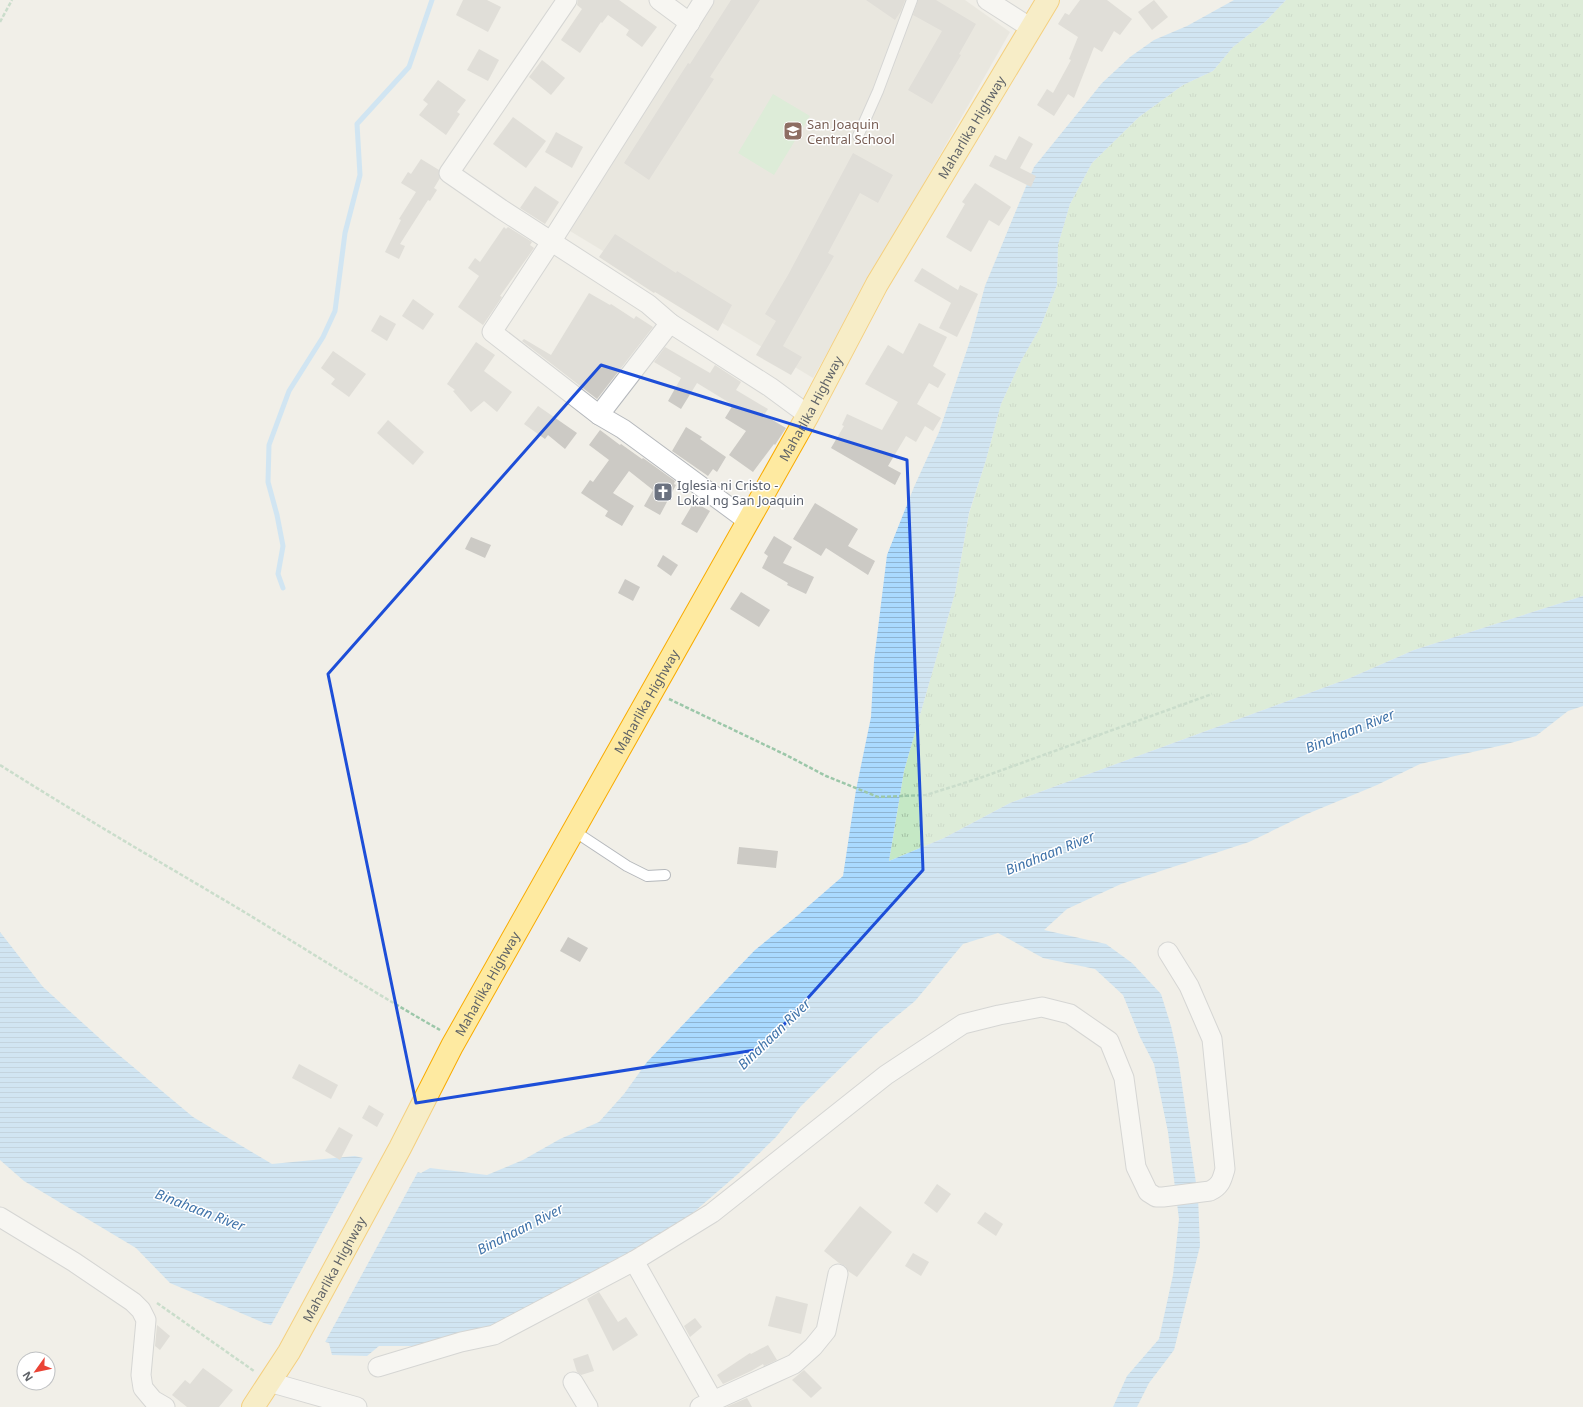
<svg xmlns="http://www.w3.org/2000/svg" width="1583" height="1407" viewBox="0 0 1583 1407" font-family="'Noto Sans',sans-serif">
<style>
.education{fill:#e1ded6}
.grass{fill:url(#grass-tufts)}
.pitch{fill:#c5e8c5}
.water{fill:url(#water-rules)}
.pier{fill:#f1efe8}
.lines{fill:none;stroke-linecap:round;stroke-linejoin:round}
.stream{stroke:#aadaff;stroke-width:5}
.building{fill:#cccac5}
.service-casing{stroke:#b5b8bc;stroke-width:12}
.minor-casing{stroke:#b5b8bc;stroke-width:21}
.trunk-casing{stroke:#f9ab00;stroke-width:24}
.path{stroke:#9cc7a9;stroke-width:2.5;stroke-dasharray:4 2;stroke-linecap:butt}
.service{stroke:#fff;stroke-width:10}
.minor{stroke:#fff;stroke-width:19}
.trunk{stroke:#feeaa1;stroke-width:22}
.marked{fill:none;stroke:#1d4ed8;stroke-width:3;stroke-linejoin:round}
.labels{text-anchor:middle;stroke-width:3;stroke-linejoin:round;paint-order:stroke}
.education-label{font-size:13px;fill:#785e54;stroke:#fff;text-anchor:start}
.street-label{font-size:13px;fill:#5f6368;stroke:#fff}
.worship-label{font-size:13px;fill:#5b616d;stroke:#fff;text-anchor:start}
.water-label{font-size:14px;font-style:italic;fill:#4174aa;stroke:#fff}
</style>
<defs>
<pattern id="grass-tufts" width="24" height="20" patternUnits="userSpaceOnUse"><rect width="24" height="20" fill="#c5e8c5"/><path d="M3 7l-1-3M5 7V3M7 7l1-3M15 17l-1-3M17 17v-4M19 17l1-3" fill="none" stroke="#a3c0a4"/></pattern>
<pattern id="water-rules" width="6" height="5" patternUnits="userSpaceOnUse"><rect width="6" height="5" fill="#aadaff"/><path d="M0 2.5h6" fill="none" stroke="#8eb4d2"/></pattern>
</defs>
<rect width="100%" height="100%" fill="#f1efe8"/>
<polygon class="education" points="715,0 965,0 1010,32 813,378 570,231"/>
<polygon class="grass" points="1286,0 1583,0 1583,596 1414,650 1350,678 1010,803 944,838 889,861 904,771 955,593 969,514 986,460 1001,404 1022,359 1040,328 1057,285 1058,245 1070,204 1092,163 1139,117 1183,85 1213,71 1233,47 1266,21"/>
<polygon class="pitch" points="773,94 810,116 774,175 738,153"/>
<polygon class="water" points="1234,0 1286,0 1266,21 1233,47 1213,71 1183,85 1139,117 1092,163 1070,204 1058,245 1057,285 1040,328 1022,359 1001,404 986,460 969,513 955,593 904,771 889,861 944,838 1010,803 1350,678 1414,650 1583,596 1583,706 1568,711 1536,736 1503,745 1420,764 1377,785 1307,814 1249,842 1121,884 1067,909 1044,930 1106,944 1132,963 1161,994 1171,1026 1178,1057 1198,1197 1200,1246 1174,1350 1149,1383 1137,1407 1113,1407 1127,1376 1159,1339 1173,1275 1179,1219 1168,1132 1154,1064 1140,1037 1123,995 1095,969 1043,958 998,933 963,944 915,1001 880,1030 801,1106 776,1137 739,1173 679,1225 560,1291 505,1324 446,1346 379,1346 367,1356 332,1355 329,1343 264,1323 170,1283 136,1248 24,1181 0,1160 0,932 43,987 107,1045 193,1117 272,1164 355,1156 421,1173 430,1168 487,1175 523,1160 560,1139 599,1122 624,1094 647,1062 755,950 797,916 843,876 856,790 871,717 874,661 887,555 914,487 939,432 970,341 985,286 1034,167 1102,83 1130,57 1154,40 1187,26"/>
<polygon class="pier" points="364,1156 419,1170 324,1344 270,1327"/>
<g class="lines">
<polyline class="stream" points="283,588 278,574 283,546 277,515 268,482 269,445 289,391 323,337 335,311 345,233 360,175 357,124 409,67 432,0"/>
</g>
<g class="building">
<polygon points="463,0 487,0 501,7 488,32 456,15"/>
<polygon points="578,0 619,0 657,27 642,47 626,35 629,30 608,15 602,23 601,22 580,53 561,40 582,9 577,5"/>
<polygon points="731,0 760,0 710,77 714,79 649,180 624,163 688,63 690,64"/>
<polygon points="866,0 905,0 901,11 895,20"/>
<polygon points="918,0 936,0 976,24 959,54 961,55 932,104 908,90 942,31 913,15"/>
<polygon points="1080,0 1107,0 1132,19 1120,35 1114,31 1102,52 1094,47 1074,98 1068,94 1054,116 1037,105 1047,89 1053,93 1071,60 1069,59 1078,37 1058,24 1065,13 1069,15"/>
<polygon points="1154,0 1168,17 1152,30 1138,12"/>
<polygon points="479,49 499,60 488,81 467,70"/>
<polygon points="542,60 565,78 551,95 529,77"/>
<polygon points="438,80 466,100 457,112 460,114 446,135 419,115 428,104 423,100"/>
<polygon points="513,117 546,141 526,168 493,144"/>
<polygon points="556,132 583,147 572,168 545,152"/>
<polygon points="1019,136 1033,144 1020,168 1036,176 1031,187 989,166 995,155 1006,160"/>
<polygon points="853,153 893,175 878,203 860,193 828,253 834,256 783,346 802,357 791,375 756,355 776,321 765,314 788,275"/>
<polygon points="421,159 439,170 440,178 434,188 437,190 430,201 428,200 400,244 405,246 399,259 385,252 401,220 399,219 416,192 401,183 408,172 411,174"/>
<polygon points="975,183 1011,207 999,226 989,220 971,252 946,237 965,204 962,202"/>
<polygon points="535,186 559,202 545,224 520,208"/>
<polygon points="504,227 506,229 508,227 532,242 530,245 534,248 500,296 502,297 483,325 458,307 479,276 468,268 475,258 480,262"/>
<polygon points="615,234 676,273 677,271 732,305 718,331 655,292 654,293 599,257"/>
<polygon points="922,268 958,290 960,285 978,294 957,337 939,328 951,303 914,281"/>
<polygon points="589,293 610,305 611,304 634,319 636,316 653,327 597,399 522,341 524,339 551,355"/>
<polygon points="413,299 434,314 423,330 402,316"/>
<polygon points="380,315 396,324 387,341 371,331"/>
<polygon points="919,323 947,337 933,366 946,374 938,388 929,383 917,404 941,418 933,431 925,426 916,442 906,436 888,466 901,473 895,485 831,448 844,426 842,425 847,414 882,430 898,402 865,384 888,345 903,354"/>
<polygon points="476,342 495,355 484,371 512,392 497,412 484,401 471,412 453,391 455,390 447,384"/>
<polygon points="665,347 710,373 715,365 741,382 736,390 768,409 764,415 786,428 775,445 774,444 753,472 729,455 746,431 725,418 733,405 697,383 681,409 668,401 681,378 654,362"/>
<polygon points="333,351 366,374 349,397 331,384 335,379 321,368"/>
<polygon points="538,406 577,433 565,449 548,435 545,439 524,424"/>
<polygon points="388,420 424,452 413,465 377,433"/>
<polygon points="686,427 702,437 700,439 726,457 717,472 713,469 708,476 672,451"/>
<polygon points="600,430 620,445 621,444 642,459 643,458 675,481 674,484 676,485 660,515 644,506 653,490 629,471 613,493 634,506 622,526 605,516 608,511 581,493 590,480 593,482 609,460 589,445"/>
<polygon points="694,502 710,511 697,533 681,524"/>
<polygon points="815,503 858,529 848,546 875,561 868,575 826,548 821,556 793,539"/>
<polygon points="774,536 792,547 783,563 814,577 806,594 787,585 788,583 762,568 768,556 764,553"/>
<polygon points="471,537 491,545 485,558 465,549"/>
<polygon points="663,555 678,565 671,576 657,566"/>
<polygon points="625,579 640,587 633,601 618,593"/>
<polygon points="741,592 770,610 759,627 730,609"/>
<polygon points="739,847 778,851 776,868 737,864"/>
<polygon points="568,937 588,948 580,962 560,951"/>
<polygon points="299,1064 338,1085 331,1099 292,1078"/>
<polygon points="369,1105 384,1114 377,1127 362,1118"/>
<polygon points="339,1127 353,1135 340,1160 325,1151"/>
<polygon points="937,1184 951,1194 937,1213 924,1203"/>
<polygon points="860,1206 892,1232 857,1277 848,1271 845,1266 839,1263 824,1251"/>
<polygon points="985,1212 1003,1224 996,1236 977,1223"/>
<polygon points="913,1253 929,1262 921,1276 905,1266"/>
<polygon points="599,1292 618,1322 626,1317 638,1335 613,1351 587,1299"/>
<polygon points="776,1296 808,1304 801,1334 768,1326"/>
<polygon points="695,1318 702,1327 690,1337 684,1326"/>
<polygon points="157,1325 170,1336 160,1350 155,1346"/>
<polygon points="768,1345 777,1360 764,1366 763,1364 751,1371 723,1384 717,1375 750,1353 751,1354"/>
<polygon points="588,1354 594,1371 581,1375 577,1372 573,1359"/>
<polygon points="203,1368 233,1390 219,1407 187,1407 172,1395 185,1380 190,1384"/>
<polygon points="804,1370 822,1388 811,1398 792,1380"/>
<polygon points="747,1398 752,1407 726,1407"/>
</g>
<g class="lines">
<g class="service-casing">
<g id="service">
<polyline points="858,136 878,91 912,0"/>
<polyline points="574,831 627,866 647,876 665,875"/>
</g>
</g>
<g class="minor-casing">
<g id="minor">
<polyline points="567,0 449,173 501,209 648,304 670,323 770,387 808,415"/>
<polyline points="659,0 690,23"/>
<polyline points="704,0 551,242 492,332 599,415 623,429 748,521"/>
<polyline points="987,0 1031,28"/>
<polyline points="599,415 670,323"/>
<polyline points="0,1217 74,1262 133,1302 141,1310 146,1320 141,1375 143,1388 153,1400 165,1407"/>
<polyline points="634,1261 713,1401"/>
<path d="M 378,1367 L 461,1342 L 494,1335 L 634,1261 L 712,1213 L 886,1075 L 963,1024 L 999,1015 L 1042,1007 L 1070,1014 L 1109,1041 L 1124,1078 L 1136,1167 L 1148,1192 L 1156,1197 L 1163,1197 L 1210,1191 C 1221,1186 1222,1179 1225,1169 L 1212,1039 L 1189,986 L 1168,952"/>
<polyline points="269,1382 357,1407"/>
<polyline points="573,1382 588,1407"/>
<polyline points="700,1407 794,1364 813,1347 826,1331 838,1274"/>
</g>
</g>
<g class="trunk-casing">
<g id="trunk">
<path id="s1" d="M 253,1407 L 289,1352 L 400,1148 L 452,1046 L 808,415 L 877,284 L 1048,0"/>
</g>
</g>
<g class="path">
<polyline points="0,22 12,0"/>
<polyline points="669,699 786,755 826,776 878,797 926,795 980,778 1212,694"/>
<path d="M 0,765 C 79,815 160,862 241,910 C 307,950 373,992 440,1030"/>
<polyline points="157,1303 254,1371"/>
</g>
<use href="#service" class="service"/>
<use href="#minor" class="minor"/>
<use href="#trunk" class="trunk"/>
</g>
<path d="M0 0H1583V1407H0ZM 601,365 L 907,460 L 923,870 L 762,1049 L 416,1103 L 328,674 Z" fill="#f1efe8" fill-opacity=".55" fill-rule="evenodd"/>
<path class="marked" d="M 601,365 L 907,460 L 923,870 L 762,1049 L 416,1103 L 328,674 Z"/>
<defs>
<g id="school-square" transform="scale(1)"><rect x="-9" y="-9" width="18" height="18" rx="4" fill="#8d6e63" stroke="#fff"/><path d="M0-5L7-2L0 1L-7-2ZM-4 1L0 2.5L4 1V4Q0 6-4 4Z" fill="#fff"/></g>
<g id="church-square" transform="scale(1)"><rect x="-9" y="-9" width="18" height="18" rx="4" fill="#6b7280" stroke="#fff"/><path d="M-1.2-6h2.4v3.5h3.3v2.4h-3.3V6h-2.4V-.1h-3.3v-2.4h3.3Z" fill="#fff"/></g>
</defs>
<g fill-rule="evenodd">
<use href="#school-square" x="793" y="131"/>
<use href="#church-square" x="663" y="492"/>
</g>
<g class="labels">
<g class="education-label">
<text x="807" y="129">San Joaquin<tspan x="807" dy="15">Central School</tspan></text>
</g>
<g class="street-label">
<text dy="5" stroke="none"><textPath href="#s1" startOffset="1468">Maharlika Highway</textPath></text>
<text dy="5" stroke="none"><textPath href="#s1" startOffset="1144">Maharlika Highway</textPath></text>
<text dy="5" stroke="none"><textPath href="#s1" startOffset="808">Maharlika Highway</textPath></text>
<text dy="5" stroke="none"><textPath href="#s1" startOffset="484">Maharlika Highway</textPath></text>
<text dy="5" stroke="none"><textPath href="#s1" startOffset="160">Maharlika Highway</textPath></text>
</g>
<g class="worship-label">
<text x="677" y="490">Iglesia ni Cristo -<tspan x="677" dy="15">Lokal ng San Joaquin</tspan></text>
</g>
<g class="water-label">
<text transform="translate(1350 731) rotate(-22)" y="5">Binahaan River</text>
<text transform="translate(1050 853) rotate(-22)" y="5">Binahaan River</text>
<text transform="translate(774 1034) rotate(-44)" y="5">Binahaan River</text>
<text transform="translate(200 1210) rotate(21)" y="5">Binahaan River</text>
<text transform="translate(520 1229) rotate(-27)" y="5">Binahaan River</text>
</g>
</g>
<g transform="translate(36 1371) rotate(237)"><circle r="19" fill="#ffffff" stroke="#bfc1c3"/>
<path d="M0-3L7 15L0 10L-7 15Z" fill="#ea4335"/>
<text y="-6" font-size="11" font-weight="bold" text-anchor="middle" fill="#5f6368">N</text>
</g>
</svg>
